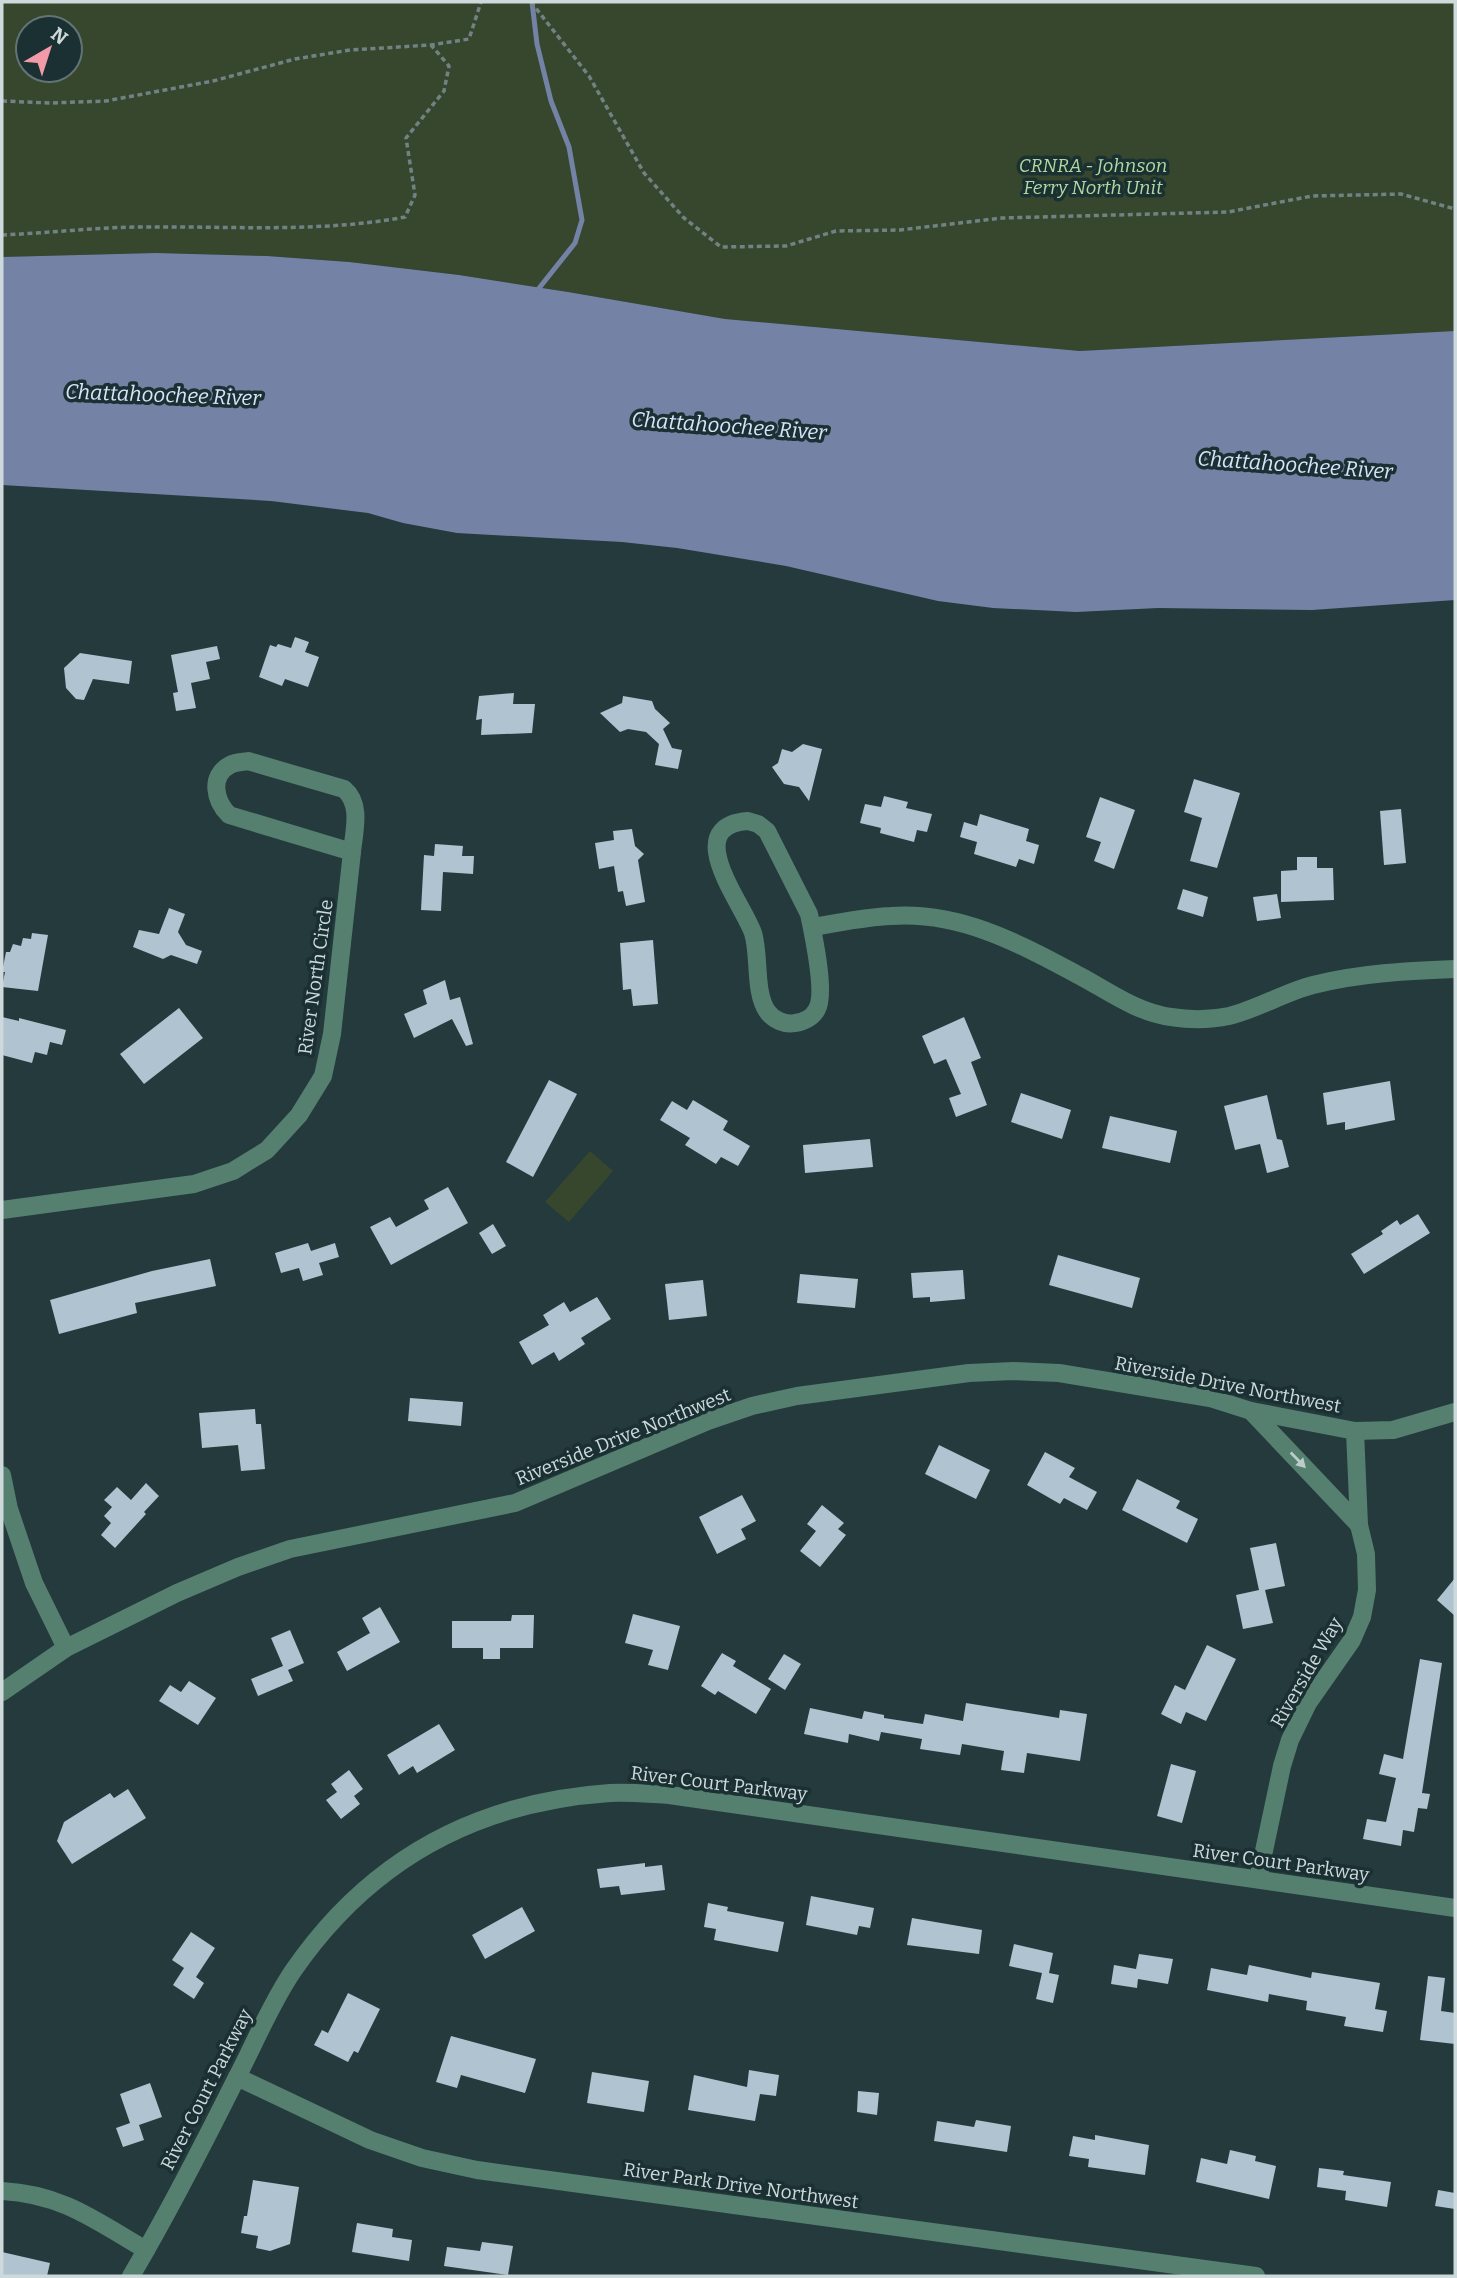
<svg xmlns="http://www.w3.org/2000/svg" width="1457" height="2278" viewBox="0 0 1457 2278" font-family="Bitter,serif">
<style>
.green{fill:#36472e;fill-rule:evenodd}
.water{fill:#7482a6}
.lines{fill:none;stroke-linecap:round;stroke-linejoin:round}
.stream{stroke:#7482a6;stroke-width:5}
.building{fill:#afc3d0}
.path{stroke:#718284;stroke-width:3.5;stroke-dasharray:5 3.5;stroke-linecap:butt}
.minor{stroke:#557f6f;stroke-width:18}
.oneway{fill:#bbccca}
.labels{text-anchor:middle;stroke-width:7;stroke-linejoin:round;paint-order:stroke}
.park-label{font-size:19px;font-style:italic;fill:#b2d9a0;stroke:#1a3032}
.street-label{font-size:19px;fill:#cdd9da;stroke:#1a3032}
.water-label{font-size:21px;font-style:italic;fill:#dae3fc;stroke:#1a3032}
</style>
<rect width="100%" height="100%" fill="#243a3c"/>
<g class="green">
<path d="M 2,2 L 1455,2 L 1455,331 L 1080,351 L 725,319 L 568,292 L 459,275 L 349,262 L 267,256 L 156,253 L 2,257 ZM 28,28 L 70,28 L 70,70 L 28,70 Z"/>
<polygon points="590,1151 613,1171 569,1222 545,1202"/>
</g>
<polygon class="water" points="156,253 267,256 349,262 459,275 568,292 725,319 1080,351 1455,331 1455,600 1312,610 1158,608 1076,612 993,608 938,601 786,566 677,548 622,542 457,533 403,523 368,513 271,501 2,485 2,257"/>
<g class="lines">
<polyline class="stream" points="532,2 537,44 551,101 569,147 582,220 575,243 536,292"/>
</g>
<g class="building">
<polygon points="295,637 309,642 305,652 319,657 308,687 285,679 282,686 259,677 270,645 276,647 278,644 291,648"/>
<polygon points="217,646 220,659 206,662 210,679 191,683 196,708 176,711 173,693 178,692 171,655"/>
<polygon points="80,653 132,661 129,684 93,679 84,700 76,699 66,688 64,668"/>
<polygon points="514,693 513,704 535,704 532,733 481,735 482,719 476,720 479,696"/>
<polygon points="623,696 652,701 655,709 670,723 663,729 672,748 682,750 678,769 655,765 659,744 646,732 628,729 620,732 600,713 622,703"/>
<polygon points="803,744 822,749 809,801 799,787 784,784 772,767 778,763 782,749 792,752"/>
<polygon points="1194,779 1240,793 1217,868 1190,861 1202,818 1184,812"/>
<polygon points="884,796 908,802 906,808 932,814 927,832 917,830 914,842 880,833 881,828 860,823 865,804 881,807"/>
<polygon points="1100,797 1135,810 1114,869 1094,861 1101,842 1086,837"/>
<polygon points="1401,809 1406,863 1384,865 1380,811"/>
<polygon points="980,814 1029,829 1026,841 1039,845 1034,864 1019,859 1016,867 974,854 977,842 960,837 964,822 977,826"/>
<polygon points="632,829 635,846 644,854 638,860 645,902 626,906 623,891 618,892 614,866 599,869 595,843 614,840 613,831"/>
<polygon points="435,844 463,846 462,856 474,856 473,874 443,872 441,911 421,910 424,855 434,856"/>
<polygon points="1297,857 1317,857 1317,868 1333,868 1334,900 1281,902 1281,871 1297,870"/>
<polygon points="1183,889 1208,897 1203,917 1177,909"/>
<polygon points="1277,894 1281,918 1257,921 1253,897"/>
<polygon points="169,908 185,914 178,932 186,945 202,951 197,964 171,955 163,959 133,947 139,930 159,934"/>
<polygon points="32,933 48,935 38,991 2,987 5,972 2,972 6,952 10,952 13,944 21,946 23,938 31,939"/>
<polygon points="653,940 658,1004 633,1006 631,989 623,990 620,943"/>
<polygon points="445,980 450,1000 460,997 473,1044 466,1046 452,1019 414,1038 404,1014 427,1004 423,990"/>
<polygon points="179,1008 203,1038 144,1084 120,1054"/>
<polygon points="2,1017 19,1021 19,1018 66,1030 62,1045 50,1042 47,1055 35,1052 32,1063 2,1055"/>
<polygon points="964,1017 981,1058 971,1062 987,1105 956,1117 949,1098 961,1094 946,1059 934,1064 922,1036"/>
<polygon points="549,1080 577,1094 533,1177 506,1162"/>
<polygon points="1390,1081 1395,1120 1345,1130 1345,1122 1327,1125 1323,1093"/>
<polygon points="1021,1093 1071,1110 1062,1139 1011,1122"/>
<polygon points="1267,1095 1277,1139 1282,1140 1289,1167 1267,1173 1260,1144 1235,1150 1224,1106"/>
<polygon points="693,1100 728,1121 723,1130 750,1146 738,1166 721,1157 716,1164 685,1145 690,1138 660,1120 672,1101 687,1110"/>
<polygon points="1110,1116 1177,1131 1170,1163 1102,1148"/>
<polygon points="870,1139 873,1167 805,1173 803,1145"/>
<polygon points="448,1187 468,1223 391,1265 370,1227 390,1217 396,1227 429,1209 424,1200"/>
<polygon points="1418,1214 1430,1233 1364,1274 1351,1254 1383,1234 1381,1231 1397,1220 1400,1225"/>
<polygon points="493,1224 506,1246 492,1254 479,1233"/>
<polygon points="308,1243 311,1251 335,1243 339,1257 319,1263 323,1275 303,1281 299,1268 281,1273 275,1253"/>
<polygon points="1058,1255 1140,1278 1132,1308 1049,1285"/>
<polygon points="210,1259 216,1286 135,1303 137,1313 59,1334 50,1300 152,1271"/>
<polygon points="963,1270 965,1299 930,1302 930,1297 913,1298 911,1273"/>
<polygon points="800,1274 858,1279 855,1308 797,1303"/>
<polygon points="703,1280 707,1316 669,1320 665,1284"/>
<polygon points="597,1297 611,1319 581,1338 585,1344 559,1361 554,1352 532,1365 519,1342 549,1325 543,1315 564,1302 570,1312"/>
<polygon points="410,1398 463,1402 461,1426 408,1421"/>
<polygon points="255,1409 256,1424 261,1424 265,1469 241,1471 238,1445 202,1448 199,1413"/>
<polygon points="939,1445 990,1470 976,1499 925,1474"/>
<polygon points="1045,1452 1075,1468 1069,1477 1097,1492 1087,1510 1064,1498 1060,1504 1027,1485"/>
<polygon points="1137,1479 1180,1501 1176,1508 1198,1519 1187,1543 1122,1510"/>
<polygon points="146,1483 159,1496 144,1512 146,1514 115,1548 101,1535 111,1523 104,1516 112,1507 104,1500 117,1487 131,1500"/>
<polygon points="742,1495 756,1521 741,1529 746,1539 717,1554 699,1517"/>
<polygon points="822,1505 844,1523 838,1529 846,1535 820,1567 800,1551 816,1531 807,1524"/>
<polygon points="1276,1543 1285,1586 1265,1590 1273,1623 1243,1629 1236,1595 1259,1590 1250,1548"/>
<polygon points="1455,1578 1455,1616 1437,1600"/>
<polygon points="380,1607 400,1642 347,1671 337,1652 370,1633 362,1618"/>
<polygon points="633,1614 680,1626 668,1670 648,1665 653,1650 625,1643"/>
<polygon points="512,1615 534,1615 533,1648 500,1648 500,1659 483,1659 483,1648 452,1648 452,1621 511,1621"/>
<polygon points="290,1630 304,1663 288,1670 293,1681 258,1696 251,1679 283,1666 271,1638"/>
<polygon points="1207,1645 1236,1659 1206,1721 1186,1712 1181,1724 1161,1714 1175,1685 1185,1690"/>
<polygon points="722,1653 736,1661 733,1666 771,1689 756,1714 718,1691 715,1695 701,1686"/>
<polygon points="784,1654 801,1664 785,1690 768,1679"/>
<polygon points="1420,1659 1442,1663 1422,1793 1430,1794 1427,1809 1418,1808 1414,1832 1403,1830 1401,1846 1363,1839 1367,1819 1386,1822 1396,1778 1379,1774 1384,1754 1403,1759"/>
<polygon points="189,1681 216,1698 198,1725 159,1701 170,1685 181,1692"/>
<polygon points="966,1703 1059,1718 1060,1710 1087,1714 1080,1761 1027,1753 1024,1773 1001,1770 1004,1751 962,1744 960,1755 920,1749 922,1739 881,1732 879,1741 849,1734 848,1743 804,1734 810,1708 862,1719 864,1711 884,1715 884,1718 923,1724 925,1714 963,1721"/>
<polygon points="439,1724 455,1750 417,1773 413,1766 399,1775 387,1755"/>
<polygon points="1171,1764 1196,1771 1182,1823 1157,1816"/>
<polygon points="349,1770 363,1789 354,1796 360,1804 341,1819 326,1800 337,1792 331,1784"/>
<polygon points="128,1789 146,1818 72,1864 57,1841 64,1822 110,1793 114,1798"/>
<polygon points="645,1863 645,1867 662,1865 665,1890 621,1895 619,1886 600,1888 597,1869"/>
<polygon points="811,1896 874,1908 870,1928 859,1926 857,1935 806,1925"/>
<polygon points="708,1903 728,1907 727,1911 784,1922 778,1952 714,1940 716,1929 704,1927"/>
<polygon points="522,1907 535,1931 485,1959 472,1935"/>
<polygon points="912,1918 982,1930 979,1954 907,1945"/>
<polygon points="191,1932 215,1948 196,1977 204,1983 194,1999 173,1985 184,1968 172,1960"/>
<polygon points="1014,1944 1053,1953 1049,1973 1059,1975 1053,2003 1036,1999 1042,1973 1009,1966"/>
<polygon points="1139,1954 1173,1959 1168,1984 1138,1979 1137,1988 1111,1984 1114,1965 1136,1969"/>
<polygon points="1249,1965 1311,1978 1312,1972 1380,1983 1375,2009 1387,2011 1383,2032 1344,2026 1346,2017 1306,2010 1307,2001 1269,1994 1268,2002 1207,1990 1211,1968 1247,1975"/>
<polygon points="1428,1976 1445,1978 1441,2011 1455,2013 1455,2044 1420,2040"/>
<polygon points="348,1993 380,2009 358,2053 354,2051 348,2062 314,2045 322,2030 328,2033"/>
<polygon points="451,2036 536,2059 525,2093 461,2075 457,2088 436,2082"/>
<polygon points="749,2070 779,2075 776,2096 760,2094 755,2121 688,2110 694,2075 747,2087"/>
<polygon points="592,2072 649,2081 644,2112 587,2103"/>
<polygon points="150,2083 162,2117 139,2125 144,2140 123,2147 116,2128 130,2123 120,2094"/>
<polygon points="858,2091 879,2093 877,2115 857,2112"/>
<polygon points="976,2120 1011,2126 1007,2152 934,2141 937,2121 974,2127"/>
<polygon points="1095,2135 1149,2145 1145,2175 1088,2167 1089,2159 1069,2156 1073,2136 1095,2140"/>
<polygon points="1230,2150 1256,2156 1255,2161 1276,2166 1269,2199 1196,2182 1201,2158 1227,2164"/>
<polygon points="1319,2168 1344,2171 1343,2175 1391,2182 1387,2207 1345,2200 1346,2191 1317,2187"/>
<polygon points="253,2180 299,2187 290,2244 270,2251 256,2248 258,2236 241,2233 244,2216 247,2216"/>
<polygon points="1438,2190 1455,2193 1455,2209 1435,2206"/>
<polygon points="357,2223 393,2229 392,2237 412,2240 409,2261 352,2252"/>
<polygon points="482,2242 513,2246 508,2275 444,2266 447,2247 480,2251"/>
<polygon points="2,2252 50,2263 47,2276 2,2276"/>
</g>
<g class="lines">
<g class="path">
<polyline points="531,2 589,76 644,173 684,218 721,247 786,246 836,231 900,230 1002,218 1228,212 1312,196 1401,194 1455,209"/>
<polyline points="2,101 50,103 106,101 213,81 295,59 350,50 431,45 469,39 481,2"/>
<path d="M 2,235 C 49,233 98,227 145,227 C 231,226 320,233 405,217 L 415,195 L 406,138 L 444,91 L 449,66 L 431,45"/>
</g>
<g class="minor">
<path d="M 248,761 L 344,789 C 362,804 354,831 352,852 L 229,815 C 215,801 209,776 230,765 C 235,762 243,762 248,761 Z"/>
<path d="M 748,821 L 758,824 L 767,831 L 809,914 C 813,933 826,993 817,1009 C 813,1017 804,1022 795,1023 C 785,1025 773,1020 767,1011 C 754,992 760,955 753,933 C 742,902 680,826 748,821 Z"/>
<path d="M 812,927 C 838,923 864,917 891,916 C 961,911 1020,944 1080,976 C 1108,991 1138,1013 1171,1017 C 1190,1020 1210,1020 1229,1016 C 1258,1009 1285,992 1313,985 C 1360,973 1407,971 1455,969"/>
<polyline points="2,1210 194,1184 233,1171 267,1150 299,1115 323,1076 332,1034 352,852"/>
<polyline points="1251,1411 1359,1525"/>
<polyline points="2,1475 9,1509 34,1583 66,1648"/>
<polyline points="2,1692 66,1648 177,1593 238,1567 290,1549 515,1503 708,1421 752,1406 797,1396 969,1373 1013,1371 1059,1373 1210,1398 1251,1411 1355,1431 1393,1430 1455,1412"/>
<polyline points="1258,1879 1282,1766 1290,1740 1308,1703 1352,1640 1362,1617 1367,1590 1366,1554 1359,1525 1355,1431"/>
<polyline points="237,2077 370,2140 422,2158 477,2170 1256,2276"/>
<path d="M 2,2191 C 62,2194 96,2221 146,2250"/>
<path d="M 131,2276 C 169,2212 203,2145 236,2079 C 255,2043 270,2005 293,1971 C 370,1859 476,1802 610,1793 C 629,1792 649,1794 669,1795 L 1455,1908"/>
</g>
</g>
<defs><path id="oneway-solid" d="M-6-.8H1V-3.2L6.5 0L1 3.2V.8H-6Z" transform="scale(1.75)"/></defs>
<use class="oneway" href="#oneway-solid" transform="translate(1298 1460) rotate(46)"/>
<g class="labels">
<g class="park-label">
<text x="1093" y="172">CRNRA - Johnson<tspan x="1093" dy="22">Ferry North Unit</tspan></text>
</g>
<g class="street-label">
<text transform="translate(315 977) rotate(-82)" y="7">River North Circle</text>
<text transform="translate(1228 1384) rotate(11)" y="7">Riverside Drive Northwest</text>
<text transform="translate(623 1436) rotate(-22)" y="7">Riverside Drive Northwest</text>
<text transform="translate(1306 1672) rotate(-60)" y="7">Riverside Way</text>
<text transform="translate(719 1783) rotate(7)" y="7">River Court Parkway</text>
<text transform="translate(1281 1862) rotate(8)" y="7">River Court Parkway</text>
<text transform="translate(206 2089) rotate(-63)" y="7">River Court Parkway</text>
<text transform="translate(741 2185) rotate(8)" y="7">River Park Drive Northwest</text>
</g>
<g class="water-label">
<text transform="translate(163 395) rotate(2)" y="7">Chattahoochee River</text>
<text transform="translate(729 426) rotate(4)" y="7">Chattahoochee River</text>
<text transform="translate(1295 465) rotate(4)" y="7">Chattahoochee River</text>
</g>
</g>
<rect width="1457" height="2278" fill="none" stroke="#cdd9da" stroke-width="7"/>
<g transform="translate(49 49) rotate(39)"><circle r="33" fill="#1a3032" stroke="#627475" stroke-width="2"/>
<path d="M0-5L12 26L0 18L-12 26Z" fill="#f39aa9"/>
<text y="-10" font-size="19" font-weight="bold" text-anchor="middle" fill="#cdd9da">N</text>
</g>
</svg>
